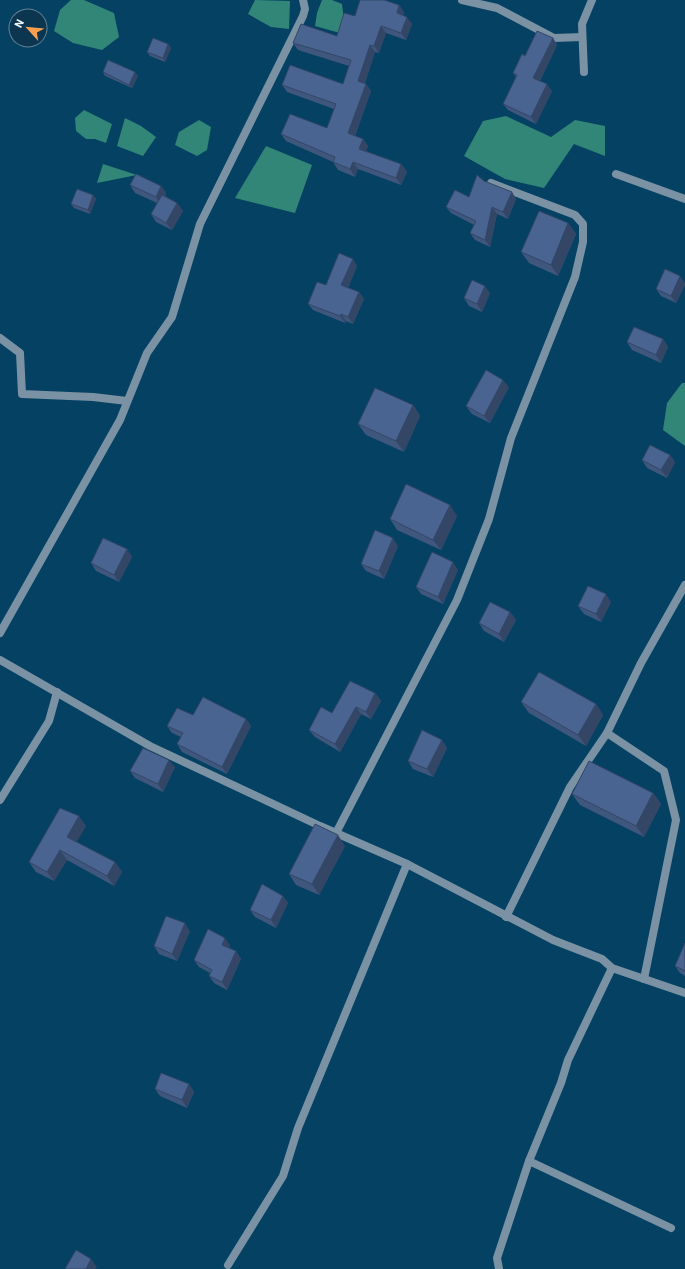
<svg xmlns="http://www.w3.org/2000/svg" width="685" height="1269" viewBox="0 0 685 1269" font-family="'IBM Plex Sans',sans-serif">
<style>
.water{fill:#328678}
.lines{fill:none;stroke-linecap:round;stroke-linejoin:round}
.street{stroke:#7a92a3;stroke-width:8}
.wall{fill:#3f567d}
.shaded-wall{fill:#334666}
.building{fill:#496491;stroke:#334666}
</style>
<rect width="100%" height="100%" fill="#044162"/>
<g class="water">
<polygon points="71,0 84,0 114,13 119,37 102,50 73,43 54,31 60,10"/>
<polygon points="255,0 290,1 289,29 271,27 248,14"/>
<polygon points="322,0 332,0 342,4 344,20 340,33 315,26 317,13"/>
<polygon points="84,110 112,124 106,143 95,139 86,139 76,131 75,118"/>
<polygon points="506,116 551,137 575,120 605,126 605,156 574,144 544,188 505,179 464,156 483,121"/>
<polygon points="125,118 141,126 156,137 143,156 117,146"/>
<polygon points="199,120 211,127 207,150 197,156 175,145 179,132"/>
<polygon points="266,146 312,165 295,213 235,198"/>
<polygon points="103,164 137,175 97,183"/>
<polygon points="682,383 685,383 685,446 663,430 667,403"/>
</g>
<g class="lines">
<g class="street">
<polyline points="462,0 497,8 554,38 582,37"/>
<polyline points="584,72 582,24 592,0"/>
<polyline points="616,174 685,199"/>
<polyline points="0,338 20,353 22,394 93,397 127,401"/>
<polyline points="0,633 120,420 147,353 172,317 200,224 303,16 305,9 303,0"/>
<polyline points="0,660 150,746 320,826 407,864 553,940 602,959 612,968 685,993"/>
<polyline points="607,733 664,771 676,820 644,979"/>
<polyline points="0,800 49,721 57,692"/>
<polyline points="336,833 457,600 489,519 511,438 575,277 583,242 583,224 575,215 491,183"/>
<polyline points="506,917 570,787 607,733 641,663 685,585"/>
<polyline points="529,1161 671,1228"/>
<polyline points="228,1265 283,1176 298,1128 407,864"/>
<polyline points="499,1269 497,1258 529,1161 561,1083 568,1060 612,968"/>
</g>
</g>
<g class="wall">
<polygon points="399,5 404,12 403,16 412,24 406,40 386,33 379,53 375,52 365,83 371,91 355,136 363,139 368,146 366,151 401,164 407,172 401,185 358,169 355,177 338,170 333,162 286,141 281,134 327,128 334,109 287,92 282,85 343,84 349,66 298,50 293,43 337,36 355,16"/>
<polygon points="553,38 557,45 540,81 552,91 536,124 508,110 503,104 516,77 513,73 525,56"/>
<polygon points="168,44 171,48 165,62 150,56 147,52"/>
<polygon points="103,72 138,76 132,88 105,76"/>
<polygon points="484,181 516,199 508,219 497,214 490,247 475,240 470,233 474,225 451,213 446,207 469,197"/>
<polygon points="130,185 161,186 166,193 165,196 177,203 183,211 172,230 156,222 151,214 157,203 135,193"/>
<polygon points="93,195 96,199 90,214 74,208 71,204"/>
<polygon points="568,223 576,234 558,276 529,263 521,252"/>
<polygon points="357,266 348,288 359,292 364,299 353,324 346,321 345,323 313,310 308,304 326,285"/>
<polygon points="685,283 685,285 676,303 661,296 656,289"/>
<polygon points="490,293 482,312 469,306 464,298"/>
<polygon points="663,339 668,347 661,363 632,350 627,342"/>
<polygon points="509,387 490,423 472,414 466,406"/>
<polygon points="413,405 420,416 404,452 366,435 358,424"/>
<polygon points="670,455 675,462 667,478 647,468 642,460"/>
<polygon points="457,516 441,550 397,530 390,519"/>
<polygon points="398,546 384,579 366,571 361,564"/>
<polygon points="127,549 132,557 119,582 96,571 91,563"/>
<polygon points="458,570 443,604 421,594 416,587"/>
<polygon points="611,602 601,622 584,614 578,606"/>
<polygon points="510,612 516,620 504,642 484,631 479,623"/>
<polygon points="375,693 381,701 371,719 361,714 340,752 315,737 309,730 332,713"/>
<polygon points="521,702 596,704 603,715 586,746 529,713"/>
<polygon points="193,715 246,719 251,726 227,774 182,752 177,744 181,737 172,733 167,726"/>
<polygon points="442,740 447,748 433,777 413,769 408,761"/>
<polygon points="175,767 163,792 135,778 130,771"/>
<polygon points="653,793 661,804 644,837 580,805 572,794"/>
<polygon points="86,826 76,842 115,862 122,872 114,886 67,860 54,881 36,872 29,862"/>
<polygon points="345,846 319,895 296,885 289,874"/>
<polygon points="283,896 288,903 276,928 255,917 250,910"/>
<polygon points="190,931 177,961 159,954 154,946"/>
<polygon points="685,943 685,976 680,973 675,966"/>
<polygon points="230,945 229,948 236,951 241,959 227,990 214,983 209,976 210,973 199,967 194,960"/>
<polygon points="189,1084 194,1092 187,1108 160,1096 155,1089"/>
</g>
<g class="shaded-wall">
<polygon points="399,5 404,12 402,21 397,13"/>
<polygon points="407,17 412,24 406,40 401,33"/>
<polygon points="381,26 386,33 379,53 374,46"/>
<polygon points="553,38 557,45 538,85 533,78"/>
<polygon points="168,44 171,48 165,62 163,58"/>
<polygon points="370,45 375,52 363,88 358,81"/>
<polygon points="135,72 138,76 132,88 129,85"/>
<polygon points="366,84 371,91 353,140 348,133"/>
<polygon points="547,84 552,91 536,124 531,117"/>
<polygon points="363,139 368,146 364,156 359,149"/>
<polygon points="353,162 358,169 355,177 350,169"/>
<polygon points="401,164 407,172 401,185 396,178"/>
<polygon points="161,186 166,193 161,205 156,197"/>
<polygon points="512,192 516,199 508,219 503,212"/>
<polygon points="93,195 96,199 90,214 88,210"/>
<polygon points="177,203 183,211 172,230 166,223"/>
<polygon points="492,207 497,214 490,247 485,240"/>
<polygon points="568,223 576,234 558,276 551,265"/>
<polygon points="353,259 357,266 346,292 341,285"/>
<polygon points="680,276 685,283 685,285 676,303 671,296"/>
<polygon points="485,286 490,293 482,312 477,304"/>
<polygon points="359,292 364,299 353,324 348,317"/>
<polygon points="341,314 346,321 345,323 340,316"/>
<polygon points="663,339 668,347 661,363 656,355"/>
<polygon points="503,380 509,387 490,423 484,416"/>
<polygon points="413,405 420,416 404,452 396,441"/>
<polygon points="670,455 675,462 667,478 661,470"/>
<polygon points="450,505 457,516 441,550 433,540"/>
<polygon points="393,538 398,546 384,579 379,571"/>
<polygon points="127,549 132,557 119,582 114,575"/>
<polygon points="453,562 458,570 443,604 438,597"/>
<polygon points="606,594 611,602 601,622 596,614"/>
<polygon points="510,612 516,620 504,642 499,634"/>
<polygon points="375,693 381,701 371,719 366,712"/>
<polygon points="596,704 603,715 586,746 578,735"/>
<polygon points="356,707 361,714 340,752 335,744"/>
<polygon points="246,719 251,726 227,774 222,767"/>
<polygon points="442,740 447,748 433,777 427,769"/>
<polygon points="169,760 175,767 163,792 158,784"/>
<polygon points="653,793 661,804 644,837 636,826"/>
<polygon points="79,816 86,826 74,847 67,837"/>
<polygon points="338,835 345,846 319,895 312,884"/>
<polygon points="60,850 67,860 54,881 47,872"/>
<polygon points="115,862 122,872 114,886 107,876"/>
<polygon points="283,896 288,903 276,928 271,920"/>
<polygon points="185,923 190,931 177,961 172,954"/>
<polygon points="225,938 230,945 227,952 222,945"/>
<polygon points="236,951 241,959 227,990 222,982"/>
<polygon points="189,1084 194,1092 187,1108 182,1100"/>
<polygon points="91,1259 97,1267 95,1269 86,1269"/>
</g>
<g class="building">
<polygon points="360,0 384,0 399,5 397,13 407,17 401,33 381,26 374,46 370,45 358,81 366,84 348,133 363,139 359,149 401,164 396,178 353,162 350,169 333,162 335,157 281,134 290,114 327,128 336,104 282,85 290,65 343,84 351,60 293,43 301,24 337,36 344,13 355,16"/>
<polygon points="537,31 553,38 533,78 547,84 531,117 503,104 517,75 513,73 522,54 525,56"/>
<polygon points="153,38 168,44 163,58 147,52"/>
<polygon points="108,60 135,72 129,85 103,72"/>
<polygon points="136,174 161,186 156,197 130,185"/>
<polygon points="477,175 484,181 512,192 503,212 492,207 485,240 470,233 476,221 446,207 455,190 469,197"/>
<polygon points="77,189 93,195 88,210 71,204"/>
<polygon points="162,195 177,203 166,223 151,214"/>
<polygon points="539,211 568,223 551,265 521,252"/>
<polygon points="339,253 353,259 341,285 359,292 348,317 341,314 340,316 308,304 317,282 326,285"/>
<polygon points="665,269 680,276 671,296 656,289"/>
<polygon points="472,280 485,286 477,304 464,298"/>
<polygon points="634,327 663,339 656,355 627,342"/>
<polygon points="486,370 503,380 484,416 466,406"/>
<polygon points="375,388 413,405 396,441 358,424"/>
<polygon points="650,445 670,455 661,470 642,460"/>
<polygon points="406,484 450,505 433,540 390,519"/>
<polygon points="375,530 393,538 379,571 361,564"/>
<polygon points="103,538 127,549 114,575 91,563"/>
<polygon points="432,552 453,562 438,597 416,587"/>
<polygon points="588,586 606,594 596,614 578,606"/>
<polygon points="490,602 510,612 499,634 479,623"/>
<polygon points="539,672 596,704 578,735 521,702"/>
<polygon points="350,681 375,693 366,712 356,707 335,744 309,730 321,707 332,713"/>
<polygon points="203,697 246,719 222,767 177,744 183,733 167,726 177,708 193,715"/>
<polygon points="422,730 442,740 427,769 408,761"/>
<polygon points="143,748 169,760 158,784 130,771"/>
<polygon points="589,761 653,793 636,826 572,794"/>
<polygon points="60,808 79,816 67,837 115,862 107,876 60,850 47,872 29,862"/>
<polygon points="315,824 338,835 312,884 289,874"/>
<polygon points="262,884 283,896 271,920 250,910"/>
<polygon points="166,916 185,923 172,954 154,946"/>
<polygon points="208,929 225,938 222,945 236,951 222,982 209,976 212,970 194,960"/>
<polygon points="685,943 685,971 675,966"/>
<polygon points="161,1073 189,1084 182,1100 155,1089"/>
<polygon points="76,1250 91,1259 86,1269 65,1269"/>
</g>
<g transform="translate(28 28) rotate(297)"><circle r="19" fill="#0c364f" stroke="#658395"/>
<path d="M0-3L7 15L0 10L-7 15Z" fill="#fa9f4f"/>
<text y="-6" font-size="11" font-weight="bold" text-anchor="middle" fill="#ebf6fe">N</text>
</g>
</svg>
